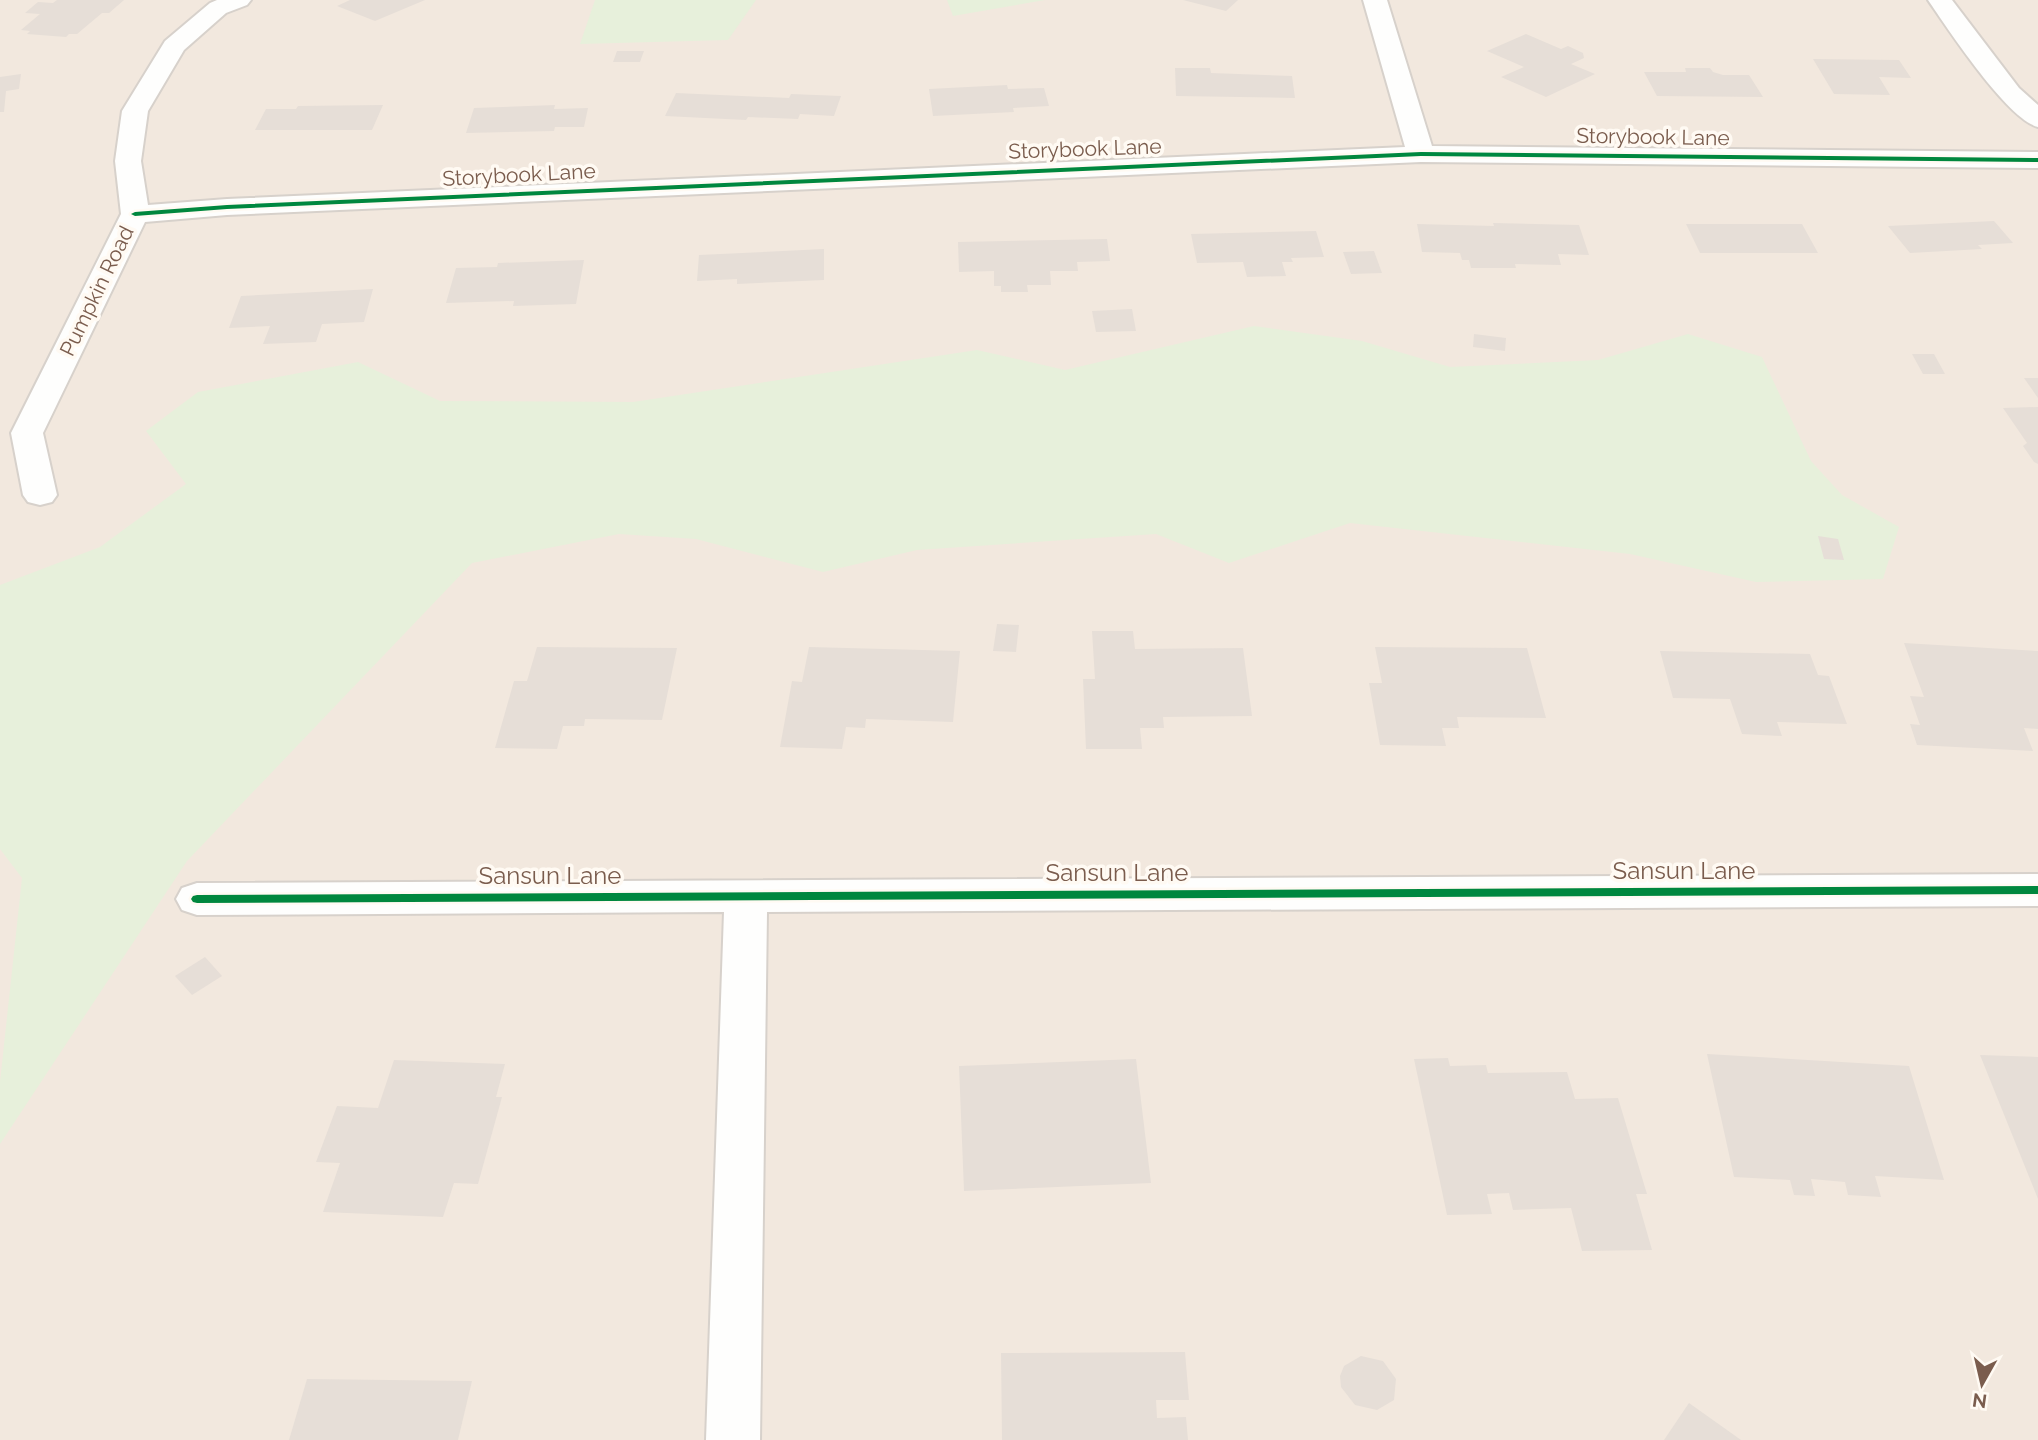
<svg xmlns="http://www.w3.org/2000/svg" width="2038" height="1440" viewBox="0 0 2038 1440" font-family="Raleway,sans-serif">
<style>
.residential{fill:#f2e8de}
.green{fill:#e7f0db}
.building{fill:#e6ded7}
.lines{fill:none;stroke-linecap:round;stroke-linejoin:round}
.minor-casing{stroke:#d7d1cb;stroke-width:4}
.minor{fill:#fefefd;fill-rule:evenodd}
.cycleway-casing{stroke:#fffaf3;stroke-width:5}
.cycleway{fill:#00873e;fill-rule:evenodd}
.labels{text-anchor:middle;stroke-width:7;stroke-linejoin:round;paint-order:stroke}
.far-street-label{font-size:21px;fill:#7a5c4d;stroke:#fffaf3}
.street-label{font-size:24px;fill:#7a5c4d;stroke:#fffaf3}
</style>
<rect width="100%" height="100%" fill="#f9f5f0"/>
<rect class="residential" x="0" y="0" width="2038" height="1440"/>
<g class="green">
<polygon points="595,0 756,0 728,40 580,44"/>
<polygon points="947,0 1045,0 953,16"/>
<polygon points="1254,326 1362,341 1450,367 1598,360 1688,334 1762,357 1811,461 1842,495 1899,527 1883,579 1756,582 1630,554 1350,523 1229,563 1156,534 917,550 823,572 696,539 619,534 472,563 187,861 0,1144 0,1082 22,878 0,849 0,585 100,547 186,484 146,431 198,392 358,362 440,401 633,402 977,350 1065,370"/>
</g>
<g class="building">
<polygon points="57,0 124,0 109,13 102,13 77,34 69,34 66,37 27,34 30,31 21,30 40,14 25,13 38,2 53,3"/>
<polygon points="350,0 425,0 375,21 337,6"/>
<polygon points="1183,0 1238,0 1226,11"/>
<polygon points="1526,34 1561,49 1568,46 1583,53 1584,58 1571,64 1595,74 1546,97 1501,77 1524,67 1487,51"/>
<polygon points="617,51 644,51 640,62 613,62"/>
<polygon points="1813,59 1899,60 1911,78 1879,77 1890,95 1834,94"/>
<polygon points="1175,68 1210,68 1211,73 1292,76 1295,98 1176,96"/>
<polygon points="1685,68 1710,68 1713,72 1723,75 1749,75 1763,97 1657,96 1644,72 1686,72"/>
<polygon points="21,74 19,89 6,91 4,112 0,112 0,77"/>
<polygon points="1007,85 1008,89 1044,88 1049,106 1013,108 1014,112 933,116 929,89"/>
<polygon points="676,93 789,98 791,94 841,96 834,116 800,114 798,119 748,117 746,120 665,116"/>
<polygon points="383,105 372,130 255,130 266,109 296,109 298,106"/>
<polygon points="555,105 554,109 588,108 584,127 555,127 554,131 466,133 474,108"/>
<polygon points="1994,221 2013,243 1978,245 1982,249 1910,253 1888,226"/>
<polygon points="1493,223 1579,225 1589,255 1558,254 1561,265 1515,264 1516,268 1471,268 1469,260 1462,260 1460,253 1422,252 1417,224 1494,226"/>
<polygon points="1686,224 1802,224 1818,253 1700,253"/>
<polygon points="1316,231 1324,257 1291,258 1293,262 1282,262 1286,276 1247,277 1243,262 1197,263 1191,234"/>
<polygon points="1107,239 1110,261 1077,262 1078,271 1050,271 1051,285 1027,285 1028,292 1001,292 1001,286 994,286 994,271 959,272 958,242"/>
<polygon points="824,249 824,280 737,284 737,279 697,281 699,255"/>
<polygon points="1374,251 1382,273 1351,274 1343,252"/>
<polygon points="584,260 576,304 513,306 514,301 446,303 456,268 497,267 498,263"/>
<polygon points="373,289 364,322 322,324 316,342 263,344 270,326 229,328 241,296"/>
<polygon points="1132,309 1136,331 1096,332 1092,311"/>
<polygon points="1474,334 1506,338 1505,351 1473,347"/>
<polygon points="1912,354 1934,354 1945,374 1923,374"/>
<polygon points="2024,378 2038,378 2038,398"/>
<polygon points="2038,407 2038,464 2034,462 2023,446 2027,443 2003,408"/>
<polygon points="1818,536 1838,539 1844,560 1824,559"/>
<polygon points="997,624 1019,625 1016,652 993,651"/>
<polygon points="1092,631 1133,631 1135,649 1243,648 1252,716 1163,717 1164,728 1140,728 1142,749 1086,749 1083,679 1095,679"/>
<polygon points="1904,643 2038,651 2038,729 2024,728 2033,751 1917,745 1910,724 1920,725 1910,696 1924,697"/>
<polygon points="537,647 677,648 662,720 585,719 584,726 563,726 557,749 495,748 514,681 527,681"/>
<polygon points="809,647 960,651 953,722 866,719 865,728 846,727 842,749 780,747 792,681 802,682"/>
<polygon points="1375,647 1527,648 1546,718 1457,717 1459,728 1442,728 1446,746 1380,745 1369,683 1382,683"/>
<polygon points="1660,651 1810,654 1818,675 1829,676 1847,724 1777,722 1782,736 1742,734 1730,699 1673,698"/>
<polygon points="205,957 222,976 192,995 175,976"/>
<polygon points="1707,1054 1909,1066 1944,1180 1875,1176 1881,1197 1848,1195 1845,1182 1811,1179 1815,1196 1794,1195 1790,1180 1734,1177"/>
<polygon points="1980,1055 2038,1057 2038,1199"/>
<polygon points="1448,1058 1450,1066 1486,1065 1488,1073 1567,1072 1575,1099 1618,1098 1647,1194 1636,1194 1652,1250 1582,1251 1571,1208 1513,1210 1509,1193 1487,1194 1492,1214 1447,1215 1414,1059"/>
<polygon points="1136,1059 1151,1183 964,1191 959,1066"/>
<polygon points="394,1060 505,1064 496,1097 502,1097 478,1184 454,1183 443,1217 323,1212 340,1163 316,1162 337,1106 378,1108"/>
<polygon points="1185,1352 1189,1400 1156,1400 1157,1418 1186,1417 1188,1440 1002,1440 1001,1353"/>
<polygon points="1361,1356 1383,1361 1396,1379 1394,1400 1377,1410 1355,1405 1341,1387 1340,1376 1344,1366"/>
<polygon points="307,1379 472,1381 458,1440 289,1440"/>
<polygon points="1689,1403 1741,1440 1664,1440"/>
</g>
<g class="lines">
<g class="minor-casing">
<g id="minor">
<polygon points="217,0 251,0 247,5 226,13 184,50 148,111 141,161 148,205 227,199 1405,147 1363,0 1387,0 1432,146 2038,152 2038,168 1421,162 227,215 145,222 43,433 57,495 52,502 40,505 28,502 23,495 11,433 121,214 115,161 122,111 165,41 210,3"/>
<path d="M 1928,0 L 1952,0 L 2019,88 L 2038,105 L 2038,127 C 2007,119 1948,29 1928,0 Z"/>
<polygon points="2038,874 2038,906 767,912 760,1440 706,1440 724,912 197,915 182,910 176,899 182,888 197,883"/>
</g>
</g>
<use href="#minor" class="minor"/>
<g class="cycleway-casing">
<g id="cycleway">
<polygon points="1421,152 2038,158 2038,162 1421,156 227,209 135,216 131,214 135,212 227,205"/>
<polygon points="2038,886 2038,894 197,903 193,902 191,899 193,896 197,895"/>
</g>
</g>
<use href="#cycleway" class="cycleway"/>
</g>
<g class="labels">
<g class="far-street-label">
<text transform="translate(1653 137) rotate(1)" y="7">Storybook Lane</text>
<text transform="translate(1085 149) rotate(-2)" y="7">Storybook Lane</text>
<text transform="translate(519 175) rotate(-3)" y="7">Storybook Lane</text>
<text transform="translate(97 291) rotate(-64)" y="7">Pumpkin Road</text>
</g>
<g class="street-label">
<text x="1684" y="879">Sansun Lane</text>
<text x="1117" y="881">Sansun Lane</text>
<text x="550" y="884">Sansun Lane</text>
</g>
</g>
<g transform="translate(1982 1384) rotate(188)" stroke="#fffaf3" stroke-width="5" paint-order="stroke">
<path d="M0-5L12 26L0 18L-12 26Z" fill="#7a5c4d"/>
<text y="-10" font-size="19" font-weight="bold" text-anchor="middle" fill="#7a5c4d">N</text>
</g>
</svg>
